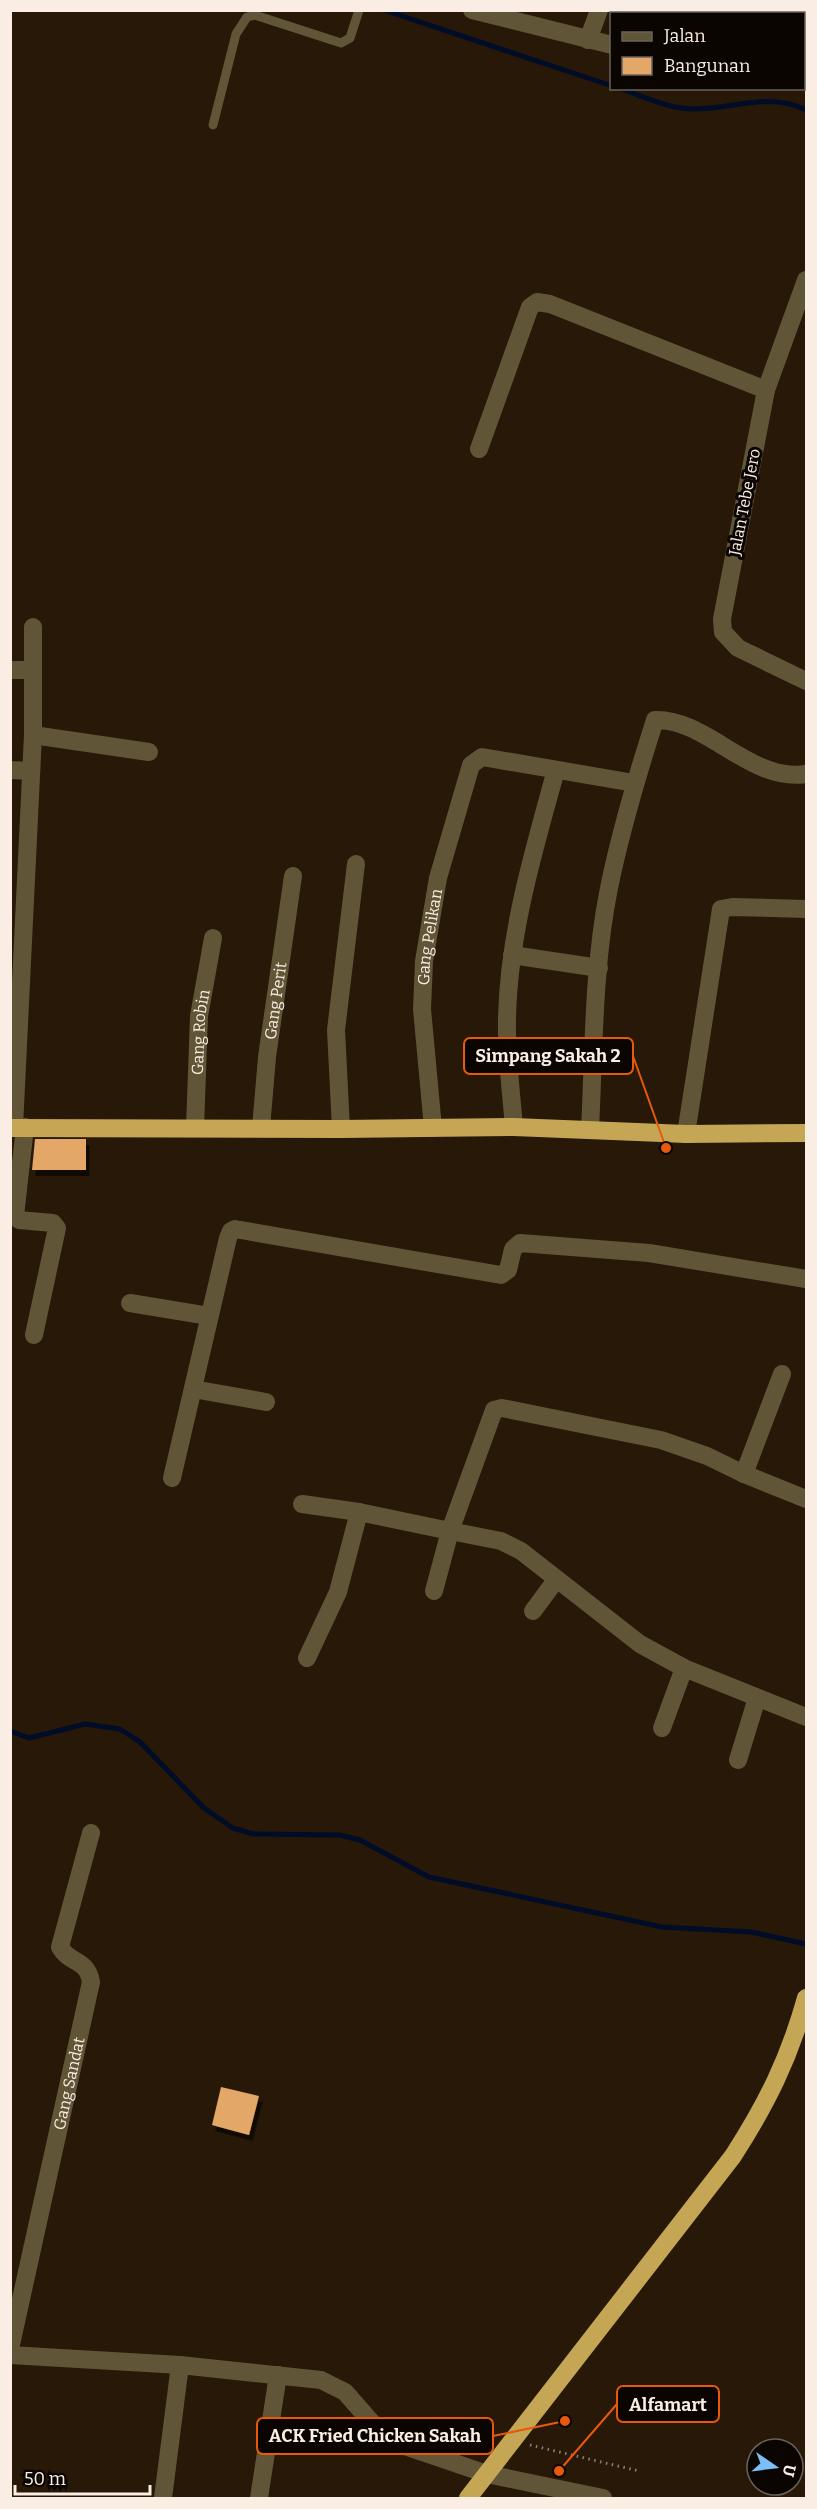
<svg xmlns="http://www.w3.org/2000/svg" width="817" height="2509" viewBox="0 0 817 2509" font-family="Bitter,serif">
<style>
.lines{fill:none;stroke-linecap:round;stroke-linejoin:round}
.stream{stroke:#000c28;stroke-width:5}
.building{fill:#e3a767;filter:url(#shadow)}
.path{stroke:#8d7f71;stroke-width:3;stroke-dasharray:1.5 4.5;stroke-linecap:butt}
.lane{stroke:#615537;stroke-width:9}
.street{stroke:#615537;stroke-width:18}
.highway{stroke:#c5a654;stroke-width:18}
.labels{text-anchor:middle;stroke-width:6;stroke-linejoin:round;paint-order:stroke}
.street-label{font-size:16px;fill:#faeee4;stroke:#0b0502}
.leader{fill:none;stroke:#e8590c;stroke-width:2}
.callout-dot{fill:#e8590c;stroke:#0b0502;stroke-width:2}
.callout{fill:#0b0502;stroke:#e8590c;stroke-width:2}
.callout-label{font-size:18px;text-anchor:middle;font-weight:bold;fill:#faeee4}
</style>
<defs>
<filter id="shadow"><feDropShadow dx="3.5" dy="6" stdDeviation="0" flood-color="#0009"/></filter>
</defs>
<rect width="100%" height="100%" fill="#271807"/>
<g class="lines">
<g class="stream">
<polyline points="384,10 612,86"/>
<path d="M 619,88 C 642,96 667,108 691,109 C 731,110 768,91 806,110"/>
<polyline points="10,1731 29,1738 85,1724 120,1729 140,1742 204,1808 233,1828 253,1834 339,1835 360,1840 429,1877 662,1927 751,1932 806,1944"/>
</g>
</g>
<g class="building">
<polygon points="35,1139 86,1139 86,1170 32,1170"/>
<polygon points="221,2087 259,2096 249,2135 212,2125"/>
</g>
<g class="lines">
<polyline class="path" points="530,2445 639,2471"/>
<polyline class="lane" points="213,125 236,34 247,17 255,15 341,43 350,38 359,10"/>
<g class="street">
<polyline points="472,10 612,45"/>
<polyline points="656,14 657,10"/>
<polyline points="588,40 599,10"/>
<polyline points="804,79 806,79"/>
<polyline points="806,280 766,390 722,619 723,632 738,648 806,681"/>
<polyline points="479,449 530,307 537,302 550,304 766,390"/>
<polyline points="10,670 32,670"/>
<polyline points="33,735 149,752"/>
<polyline points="10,770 31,771"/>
<polyline points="512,955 599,968"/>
<polyline points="14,1127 33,735 33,627"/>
<polyline points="25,1127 15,1216 19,1220 53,1223 57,1228 34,1335"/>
<path d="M 514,1127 C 511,1090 506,1053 507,1017 C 509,932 534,850 556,770"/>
<path id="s1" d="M 195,1128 L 199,1016 L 213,938"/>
<path id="s2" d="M 261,1128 L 267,1057 L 293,876"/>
<path id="s3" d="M 433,1128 L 422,1009 L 424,961 L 438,878 L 471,765 L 482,757 L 634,783"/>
<polyline points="341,1129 336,1030 356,864"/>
<path d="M 590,1130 C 594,1050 593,967 609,888 C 621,829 637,776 655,720 C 706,718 751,783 806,774"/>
<polyline points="686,1134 721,909 732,907 806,909"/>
<polyline points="130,1303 209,1316"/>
<polyline points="193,1389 266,1402"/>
<polyline points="744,1474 782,1374"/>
<polyline points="172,1478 228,1238 231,1231 235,1229 501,1275 508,1270 513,1249 520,1243 649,1253 806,1279"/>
<polyline points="806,1499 744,1474 707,1456 661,1440 502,1408 494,1410 450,1531 501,1541 521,1551 640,1644 684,1668 806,1717"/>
<polyline points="302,1504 359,1512 450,1531 434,1591"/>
<polyline points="533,1611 556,1580"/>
<polyline points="307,1658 338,1592 359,1512"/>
<polyline points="662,1728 684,1668"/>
<polyline points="738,1760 757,1698"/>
<path id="s4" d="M 10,2349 L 91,1982 C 87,1958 69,1964 60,1947 L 91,1833"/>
<polyline points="10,2355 180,2365 321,2380 345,2392 387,2440 487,2474 603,2498"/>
<polyline points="163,2498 180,2365"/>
<polyline points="259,2498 278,2375"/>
</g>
<g class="highway">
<polyline points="10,1128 341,1129 514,1127 686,1134 806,1133"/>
<path d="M 468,2498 L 733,2156 C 767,2103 789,2059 806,1998"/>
</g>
</g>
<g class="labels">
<g class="street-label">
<text transform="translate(744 502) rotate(-79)" y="6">Jalan Tebe Jero</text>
<text dy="6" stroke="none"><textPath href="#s3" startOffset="192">Gang Pelikan</textPath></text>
<text dy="6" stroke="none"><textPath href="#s2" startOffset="128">Gang Perit</textPath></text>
<text dy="6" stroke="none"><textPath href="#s1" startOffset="96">Gang Robin</textPath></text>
<text dy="6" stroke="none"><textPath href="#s4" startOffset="272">Gang Sandat</textPath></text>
</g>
</g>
<path class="leader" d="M666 1148L633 1056M559 2471L617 2404M565 2421L493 2436"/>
<g class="callout-dot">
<circle cx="666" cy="1148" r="6"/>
<circle cx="559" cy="2471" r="6"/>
<circle cx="565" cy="2421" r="6"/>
</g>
<g class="callout">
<rect x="464" y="1038" width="169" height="36" rx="6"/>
<rect x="617" y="2386" width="102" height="36" rx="6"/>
<rect x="257" y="2418" width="236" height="36" rx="6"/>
</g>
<g class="callout-label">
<text x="548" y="1062">Simpang Sakah 2</text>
<text x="668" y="2411">Alfamart</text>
<text x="375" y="2442">ACK Fried Chicken Sakah</text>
</g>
<rect width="817" height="2509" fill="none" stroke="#faeee4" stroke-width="24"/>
<rect x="610" y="12" width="195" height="78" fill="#0b0502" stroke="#6b625c" stroke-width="1.5"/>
<rect x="622" y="32" width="30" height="9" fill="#615537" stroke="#6b625c" stroke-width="1.5"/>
<text x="664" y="42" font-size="18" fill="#faeee4">Jalan</text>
<rect x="622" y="57" width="30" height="18" fill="#e3a767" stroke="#6b625c" stroke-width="1.5"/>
<text x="664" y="72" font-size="18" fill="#faeee4">Bangunan</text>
<g transform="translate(775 2467) rotate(104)"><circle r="28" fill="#0b0502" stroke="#6b625c" stroke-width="1.5"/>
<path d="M0-4.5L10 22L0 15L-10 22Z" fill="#7bbef8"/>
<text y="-9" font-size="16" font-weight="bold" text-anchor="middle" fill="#faeee4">U</text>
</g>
<path d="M15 2485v9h135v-9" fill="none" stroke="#faeee4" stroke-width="3"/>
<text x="24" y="2485" font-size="18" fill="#faeee4" stroke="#0b0502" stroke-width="4.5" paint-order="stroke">50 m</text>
</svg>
